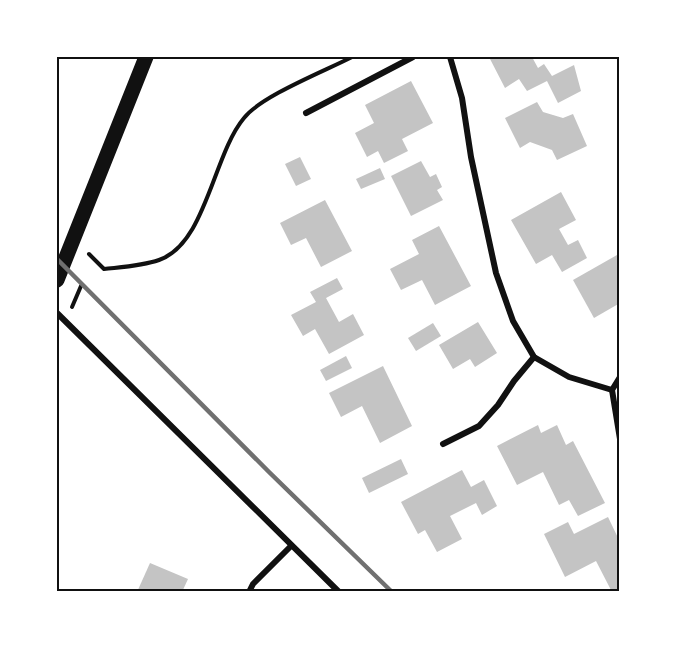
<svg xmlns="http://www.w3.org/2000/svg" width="677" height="649" viewBox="0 0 677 649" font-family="Poppins,sans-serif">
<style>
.building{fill:#c4c4c4}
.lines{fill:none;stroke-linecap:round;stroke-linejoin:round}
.path{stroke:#111;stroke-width:4}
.minor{stroke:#111;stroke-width:6}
.primary{stroke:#111;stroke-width:15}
.rail{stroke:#707070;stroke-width:4.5}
.neatline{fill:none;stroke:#111;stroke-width:2}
</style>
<rect width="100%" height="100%" fill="#fff"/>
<g class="building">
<polygon points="489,57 532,57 538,68 544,64 552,76 574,65 581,91 558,103 547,81 527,91 519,79 505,88"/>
<polygon points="411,81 433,123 402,139 408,151 384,163 378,151 367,157 355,133 374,123 365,105"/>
<polygon points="537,102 543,112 563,118 573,114 587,146 557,160 552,150 530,142 520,148 505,118"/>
<polygon points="300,157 311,179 296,186 285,164"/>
<polygon points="421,161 430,177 436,174 442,187 437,190 443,200 411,216 391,176"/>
<polygon points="380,168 385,179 361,189 356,179"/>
<polygon points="561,192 576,220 559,229 568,245 578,240 587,258 562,272 552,255 536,264 511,220"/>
<polygon points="325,200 352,251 321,267 306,238 291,245 280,223"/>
<polygon points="439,226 471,286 435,305 422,280 401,290 390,269 419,254 412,240"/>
<polygon points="617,255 620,260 620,303 594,318 573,280"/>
<polygon points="337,278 343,289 326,298 339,322 353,314 364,335 329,354 315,329 303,336 291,315 316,302 310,292"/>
<polygon points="478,322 497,353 475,367 470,359 453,369 439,345"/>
<polygon points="433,323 441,336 416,351 408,338"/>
<polygon points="346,356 352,368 326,381 320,370"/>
<polygon points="383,366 412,426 380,443 362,406 341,417 329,393"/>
<polygon points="538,425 541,433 557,425 566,445 573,441 605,503 578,516 569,500 559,505 543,472 517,485 497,446"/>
<polygon points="401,459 408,474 369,493 362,478"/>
<polygon points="462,470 471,487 484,480 497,506 482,515 476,503 450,516 462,539 437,552 425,530 418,534 401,502"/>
<polygon points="608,517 620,542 620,591 617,592 612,592 596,561 565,577 544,534 568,522 574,534"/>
<polygon points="150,563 188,579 182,592 137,592"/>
</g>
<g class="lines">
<g class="path">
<path d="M 89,254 L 104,269 C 122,267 142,266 159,260 C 206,244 213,155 244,118 C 261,96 325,71 352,57"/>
<polyline points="72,307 81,286"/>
</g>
<g class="minor">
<polyline points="450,57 462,98 471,157 496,273 513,321 534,357 569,377 612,390"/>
<polyline points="306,113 413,57"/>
<polyline points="57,313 339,592"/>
<polyline points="620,377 612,390 620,439"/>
<polyline points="443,444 479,426 498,405 514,381 534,357"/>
<polyline points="249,592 253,584 291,546"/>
</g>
<polyline class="primary" points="57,280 146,57"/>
<polyline class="rail" points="57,259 269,472 392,592"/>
</g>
<rect width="677" height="649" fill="none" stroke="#ffffff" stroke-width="117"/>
<rect x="58" y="58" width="560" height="532" class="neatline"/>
</svg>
